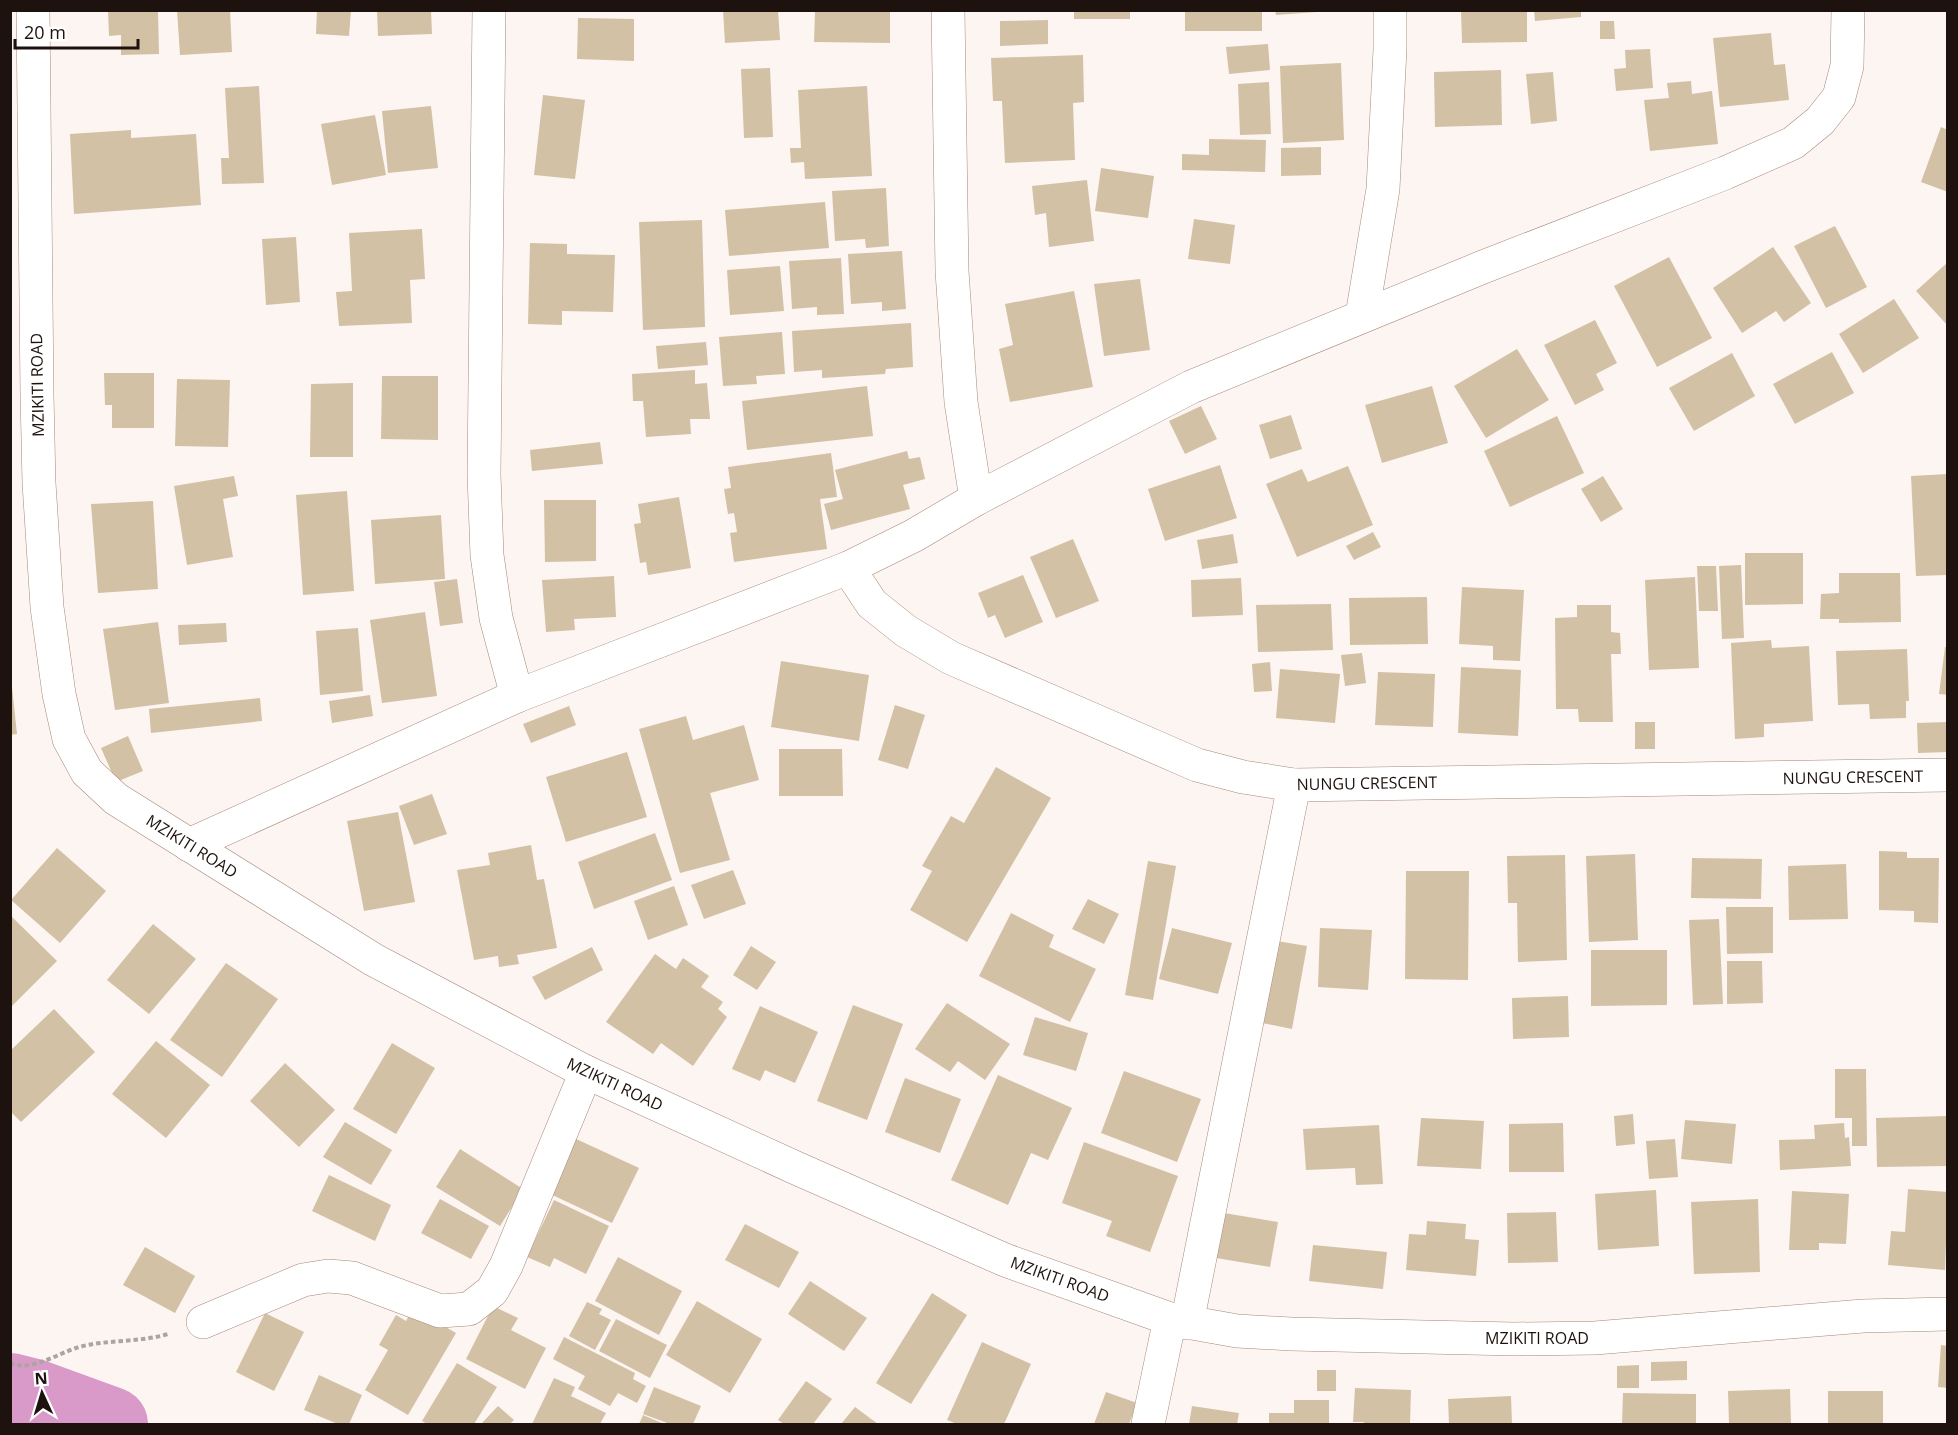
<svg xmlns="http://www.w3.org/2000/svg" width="1958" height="1435" viewBox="0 0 1958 1435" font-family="'Open Sans',sans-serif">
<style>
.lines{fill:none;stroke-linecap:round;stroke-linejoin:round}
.river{stroke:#da9ac9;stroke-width:74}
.building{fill:#d3c1a5}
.minor-casing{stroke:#a7887b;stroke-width:34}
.path{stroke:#aca4a0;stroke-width:4;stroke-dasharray:4.5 3;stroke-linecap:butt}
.minor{stroke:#fff;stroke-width:33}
.labels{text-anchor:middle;stroke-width:6;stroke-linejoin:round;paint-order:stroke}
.street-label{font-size:16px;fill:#1d120d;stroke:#fff}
</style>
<rect width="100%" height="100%" fill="#fcf5f2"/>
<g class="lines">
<polyline class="river" points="10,1390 34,1396 111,1424"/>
</g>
<g class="building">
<polygon points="108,10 158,10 159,54 121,55 121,35 109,36"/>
<polygon points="177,10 230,10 232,52 180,55"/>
<polygon points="317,10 351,10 349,36 316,34"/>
<polygon points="377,10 431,10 432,34 378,36"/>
<polygon points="723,10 778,10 780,40 725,43"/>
<polygon points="825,10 890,10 890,43 814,42 815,12"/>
<rect x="1074" y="10" width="56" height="9"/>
<rect x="1185" y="10" width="77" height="21"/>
<polygon points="1275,10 1317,10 1317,12 1276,15"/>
<polygon points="1527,10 1527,42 1462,43 1461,11"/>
<polygon points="1534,10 1581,10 1581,17 1535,21"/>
<polygon points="578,18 634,19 634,61 577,59"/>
<polygon points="1048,20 1048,44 1000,46 1000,21"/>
<polygon points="1600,21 1614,21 1615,39 1600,39"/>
<polygon points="1771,33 1774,65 1785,64 1789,100 1720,107 1713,38"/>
<polygon points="1268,44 1270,70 1229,74 1226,47"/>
<polygon points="1650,49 1653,88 1616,91 1614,69 1626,68 1625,50"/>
<polygon points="1083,55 1084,102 1073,103 1075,160 1005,163 1002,101 993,101 991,58"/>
<polygon points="1341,63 1344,140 1283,143 1280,66"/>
<polygon points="770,68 773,137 744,138 741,69"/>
<polygon points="1501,70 1502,125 1435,127 1434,72"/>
<polygon points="1553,72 1557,121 1531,124 1526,74"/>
<polygon points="1691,81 1692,94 1712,91 1718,144 1650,151 1644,100 1669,98 1667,83"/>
<polygon points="1269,82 1271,134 1240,135 1238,84"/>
<polygon points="259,86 264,183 222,184 221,158 229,158 225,88"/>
<polygon points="867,86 872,176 805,179 804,162 791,163 790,148 801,148 798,90"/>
<polygon points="543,95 585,100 575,179 534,175"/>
<polygon points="431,106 438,168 388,173 382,111"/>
<polygon points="375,115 386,175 332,185 321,124"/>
<polygon points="1941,127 1948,130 1948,192 1921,182"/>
<polygon points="131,130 131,138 196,134 201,205 74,214 70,134"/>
<polygon points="1209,139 1266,140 1265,172 1182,170 1182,154 1209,155"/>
<polygon points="1321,147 1321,175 1281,176 1281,148"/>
<polygon points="1101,168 1154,176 1148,218 1095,211"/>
<polygon points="1087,180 1094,241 1049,247 1046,213 1035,215 1032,186"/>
<polygon points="886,188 889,246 866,248 865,239 835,241 832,191"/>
<polygon points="825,202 829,248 729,256 725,210"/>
<polygon points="1194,219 1235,225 1230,264 1188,259"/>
<polygon points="702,220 705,327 643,330 639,222"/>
<polygon points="1835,226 1867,287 1826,308 1794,246"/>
<polygon points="422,229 425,279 410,280 412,323 339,326 336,292 352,291 349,233"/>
<polygon points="296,237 300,302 266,305 262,239"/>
<polygon points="530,243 567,244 567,254 615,255 613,312 562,311 562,325 528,324"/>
<polygon points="1773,247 1811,303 1784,322 1776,311 1742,333 1713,288"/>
<polygon points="902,251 906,309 882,311 882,302 851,304 848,254"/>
<polygon points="1669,257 1712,338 1657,367 1614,286"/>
<polygon points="841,258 844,314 817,315 817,307 792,309 789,261"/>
<polygon points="1948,262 1948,326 1916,291"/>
<polygon points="780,266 784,311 730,315 727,270"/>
<polygon points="1140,279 1150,350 1104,356 1094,284"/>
<polygon points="1074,291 1093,387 1010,402 999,349 1013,345 1005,304"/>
<polygon points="1894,299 1919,338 1863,373 1839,334"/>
<polygon points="1595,320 1617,363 1596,374 1604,390 1575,405 1544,345"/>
<polygon points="911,323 913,367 886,369 885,374 822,378 822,370 794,372 792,331"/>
<polygon points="782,332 785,374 756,376 757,384 723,386 719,337"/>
<polygon points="706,342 708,365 658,369 656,346"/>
<polygon points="1517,349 1549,400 1486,438 1454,386"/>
<polygon points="1832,352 1854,393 1795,424 1773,384"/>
<polygon points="1732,353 1755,396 1694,431 1669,388"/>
<polygon points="695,370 695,384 707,383 710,419 690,419 691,434 646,437 643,401 633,401 632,374"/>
<polygon points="104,373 154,373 154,428 112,428 112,405 105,405"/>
<polygon points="382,376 438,376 438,440 381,439"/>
<polygon points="177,379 230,380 228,447 175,446"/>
<polygon points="353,383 353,457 310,457 311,384"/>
<polygon points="867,386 873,436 747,450 742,401"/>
<polygon points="1432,386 1448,443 1382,463 1365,405"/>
<polygon points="1201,406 1217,439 1185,454 1169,421"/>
<polygon points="1291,415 1302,449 1270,459 1259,425"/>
<polygon points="1557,416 1584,473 1510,507 1484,451"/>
<polygon points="600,442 603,464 532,471 530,450"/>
<polygon points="907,451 909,459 920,457 925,479 903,485 910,509 831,530 824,504 843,499 835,470"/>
<polygon points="831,453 837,497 820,499 827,549 734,562 730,533 737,532 734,513 728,514 724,489 731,488 728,467"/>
<polygon points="1220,465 1237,518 1165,541 1148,489"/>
<polygon points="1348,466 1373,525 1297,557 1266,484 1302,469 1308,482"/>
<polygon points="1948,474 1948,575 1916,576 1911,476"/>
<polygon points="234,476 238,496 223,499 233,557 187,565 174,486"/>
<polygon points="1603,476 1623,509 1601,522 1581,489"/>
<polygon points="347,491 354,591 303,595 296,495"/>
<polygon points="679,497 691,568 648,575 646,562 640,563 634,524 641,523 638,504"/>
<polygon points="544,500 596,500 596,561 545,562"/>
<polygon points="153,501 158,589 98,593 91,504"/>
<polygon points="441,515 445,579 375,584 371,520"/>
<polygon points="1373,532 1381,547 1354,560 1346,546"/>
<polygon points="1233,534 1238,563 1202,569 1197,540"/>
<polygon points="1073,539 1099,601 1056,618 1030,557"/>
<polygon points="1745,553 1803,553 1803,604 1745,605"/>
<polygon points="1741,565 1744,638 1722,639 1719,566"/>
<polygon points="1697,566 1716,566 1718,611 1699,611"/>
<polygon points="1839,573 1900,573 1901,622 1839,623 1839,619 1820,619 1821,594 1839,593"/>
<polygon points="1023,575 1043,622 1005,638 995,615 988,618 978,593"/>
<polygon points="614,576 616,617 574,619 575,630 546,632 542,580"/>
<polygon points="1695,577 1699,668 1649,670 1645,580"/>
<polygon points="1241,578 1243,615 1192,617 1191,580"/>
<polygon points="457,579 463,623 440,626 434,582"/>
<polygon points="1462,587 1524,590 1520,661 1493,660 1493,646 1459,644"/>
<polygon points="1427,597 1428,644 1350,645 1349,598"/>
<polygon points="1331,604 1333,650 1258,652 1256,605"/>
<polygon points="1577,605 1611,605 1611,632 1620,633 1621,654 1611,654 1613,722 1579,722 1578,709 1556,709 1555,618 1577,617"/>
<polygon points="425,612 437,696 382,703 370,620"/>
<polygon points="158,622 169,703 115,710 103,629"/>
<polygon points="226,623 227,642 179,645 178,625"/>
<polygon points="358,628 363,691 320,695 316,631"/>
<polygon points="1771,640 1772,648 1809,646 1813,721 1764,724 1764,737 1735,739 1731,643"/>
<polygon points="1945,647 1948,647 1948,695 1939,694"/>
<polygon points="1907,649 1909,701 1906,701 1906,718 1870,719 1869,704 1838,705 1836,651"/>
<polygon points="1362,653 1366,683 1345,686 1341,655"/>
<polygon points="781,661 869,675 859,741 771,727"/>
<polygon points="1270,662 1272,691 1254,692 1252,664"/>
<polygon points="1461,667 1521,670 1518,736 1458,733"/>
<polygon points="1280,669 1340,674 1335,723 1276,718"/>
<polygon points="1378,672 1435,674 1433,727 1375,725"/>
<polygon points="10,687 12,687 17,734 10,735"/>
<polygon points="370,695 373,716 332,723 329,701"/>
<polygon points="260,698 262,721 151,733 149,709"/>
<polygon points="895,705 925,715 908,769 878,760"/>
<polygon points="569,706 576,725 531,743 523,724"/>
<polygon points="686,716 693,740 744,725 759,780 710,793 730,860 680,873 639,729"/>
<rect x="1635" y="722" width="20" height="27"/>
<polygon points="1948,722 1948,752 1918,753 1917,723"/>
<polygon points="128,736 143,771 116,782 101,748"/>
<polygon points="779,749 842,749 843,796 779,796"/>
<polygon points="627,752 647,817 566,842 546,777"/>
<polygon points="996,767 1051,798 967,942 910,910 932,871 922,866 951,816 964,823"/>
<polygon points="432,794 447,834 414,845 399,806"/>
<polygon points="398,812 415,902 364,911 347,821"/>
<polygon points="655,833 672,880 594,909 578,862"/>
<polygon points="531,845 537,880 544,879 557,948 517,955 519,964 499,967 498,956 474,960 457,870 490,865 488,853"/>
<polygon points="57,848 106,891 60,943 11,900"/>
<polygon points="1879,851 1907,852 1907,858 1939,858 1938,923 1914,922 1914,911 1879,910"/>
<polygon points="1635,854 1638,940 1589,942 1586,856"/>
<polygon points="1565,855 1567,960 1518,962 1517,903 1508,903 1507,856"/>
<polygon points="1692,858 1762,859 1761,899 1691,898"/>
<polygon points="1148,861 1176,866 1153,1000 1125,995"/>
<polygon points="1846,864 1848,919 1789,920 1788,866"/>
<polygon points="733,870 746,904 704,919 691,885"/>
<polygon points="1406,871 1469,871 1468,980 1405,979"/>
<polygon points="674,886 688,925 648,940 634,901"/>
<polygon points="1088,899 1119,914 1104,944 1072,929"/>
<polygon points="1726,907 1773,907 1773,953 1727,954"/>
<polygon points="1011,913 1054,935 1049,947 1096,969 1070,1022 979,976"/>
<polygon points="10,915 57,961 10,1008"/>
<polygon points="1719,919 1723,1004 1693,1005 1689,920"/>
<polygon points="153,924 196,959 149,1014 107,980"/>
<polygon points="1172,928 1232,943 1218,994 1159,979"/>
<polygon points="1320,928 1372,930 1368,990 1318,987"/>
<polygon points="1277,941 1307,946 1292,1029 1262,1023"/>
<polygon points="751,946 776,962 757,990 733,975"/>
<polygon points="592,947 603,970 545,1000 532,977"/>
<polygon points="1591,950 1667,950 1667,1005 1591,1006"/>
<polygon points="655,954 676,969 683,958 709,976 701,987 723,1002 718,1009 727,1017 693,1066 661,1043 653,1054 606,1022"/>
<polygon points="1727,961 1762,961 1763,1003 1727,1004"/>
<polygon points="226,963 278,999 222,1077 170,1040"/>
<polygon points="1568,996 1569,1037 1513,1039 1512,998"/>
<polygon points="947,1003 1010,1044 985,1080 958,1061 950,1072 915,1049"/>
<polygon points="853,1005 903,1024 867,1120 817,1101"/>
<polygon points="760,1006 818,1032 795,1083 765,1070 760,1081 732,1069"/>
<polygon points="54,1009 95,1052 21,1122 10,1111 10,1051"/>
<polygon points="1035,1017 1088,1033 1076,1071 1023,1055"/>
<polygon points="156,1041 210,1085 166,1138 112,1094"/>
<polygon points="392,1043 435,1068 396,1134 353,1109"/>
<polygon points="285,1063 335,1110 299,1147 250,1101"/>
<polygon points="1835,1069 1866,1069 1867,1146 1852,1146 1852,1118 1835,1118"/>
<polygon points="1124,1071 1201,1099 1177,1162 1101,1133"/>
<polygon points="998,1075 1072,1108 1048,1160 1031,1153 1008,1205 951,1180"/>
<polygon points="905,1078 961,1099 940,1153 885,1132"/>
<polygon points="1633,1114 1635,1144 1616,1146 1614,1116"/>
<polygon points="1948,1116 1948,1166 1877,1167 1876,1118"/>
<polygon points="1421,1118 1484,1121 1481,1169 1417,1166"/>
<polygon points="1685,1120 1736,1124 1732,1164 1681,1159"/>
<polygon points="345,1122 392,1150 371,1185 323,1157"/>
<polygon points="1563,1123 1564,1172 1509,1172 1509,1124"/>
<polygon points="1844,1123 1845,1138 1849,1137 1851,1166 1780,1170 1779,1140 1815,1139 1814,1125"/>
<polygon points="1379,1125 1383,1184 1356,1185 1355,1168 1306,1170 1303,1129"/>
<polygon points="574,1138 639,1168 612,1223 548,1193"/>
<polygon points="1675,1139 1678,1177 1649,1179 1646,1141"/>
<polygon points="1084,1142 1178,1176 1150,1252 1106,1236 1112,1221 1062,1203"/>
<polygon points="460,1149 523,1189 500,1226 436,1187"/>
<polygon points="329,1175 391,1205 375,1241 312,1211"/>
<polygon points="1908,1189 1948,1192 1945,1270 1888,1265 1891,1231 1905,1232"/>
<polygon points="1656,1190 1659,1246 1598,1250 1595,1194"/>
<polygon points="1792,1191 1849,1194 1846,1244 1819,1243 1819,1250 1789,1250"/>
<polygon points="440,1199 489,1226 471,1259 421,1233"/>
<polygon points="1758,1199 1760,1272 1694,1274 1691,1202"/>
<polygon points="554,1200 609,1226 586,1274 554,1258 550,1267 527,1257"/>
<polygon points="1556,1212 1558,1262 1508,1263 1507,1213"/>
<polygon points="1224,1213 1278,1222 1270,1267 1216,1258"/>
<polygon points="1427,1221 1466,1224 1465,1239 1479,1240 1476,1276 1406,1270 1409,1234 1426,1235"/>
<polygon points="745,1224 799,1252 779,1288 725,1260"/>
<polygon points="1313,1245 1387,1252 1383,1289 1309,1281"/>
<polygon points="145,1247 195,1276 175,1313 123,1285"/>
<polygon points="618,1257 682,1291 659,1335 595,1301"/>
<polygon points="810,1281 867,1318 844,1351 788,1314"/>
<polygon points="932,1293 967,1315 911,1404 876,1383"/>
<polygon points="697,1301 762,1339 730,1393 666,1355"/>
<polygon points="587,1302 602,1309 599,1314 611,1320 595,1350 569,1336"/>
<polygon points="493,1306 518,1318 511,1330 546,1348 525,1389 466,1359"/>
<polygon points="413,1308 456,1333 408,1415 365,1390 388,1350 379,1345 396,1315 406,1321"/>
<polygon points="265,1313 304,1332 274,1391 236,1372"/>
<polygon points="616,1319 667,1345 650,1378 599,1351"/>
<polygon points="564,1337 635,1373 633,1379 646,1386 637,1403 618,1393 610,1406 578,1389 585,1376 553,1359"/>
<polygon points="982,1342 1031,1364 1004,1424 957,1424 947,1420"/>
<polygon points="1941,1345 1948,1346 1948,1388 1938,1387"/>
<polygon points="1687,1361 1687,1380 1651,1381 1651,1362"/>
<polygon points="457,1363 497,1387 474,1424 427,1424 422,1421"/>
<polygon points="1639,1365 1639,1388 1617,1388 1617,1366"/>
<rect x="1317" y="1370" width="19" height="21"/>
<polygon points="319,1375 362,1395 349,1424 338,1424 304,1410"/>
<polygon points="554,1378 575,1387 571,1396 606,1413 600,1424 532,1424"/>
<polygon points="806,1381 832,1399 813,1424 784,1424 778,1420"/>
<polygon points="654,1387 701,1406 693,1424 670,1424 643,1414"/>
<polygon points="1355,1388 1411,1390 1410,1424 1364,1424 1364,1422 1353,1422"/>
<polygon points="1790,1389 1791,1424 1729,1424 1728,1391"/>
<rect x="1828" y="1391" width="55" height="33"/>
<polygon points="1106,1392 1137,1403 1129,1424 1094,1424"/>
<polygon points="1623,1393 1696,1394 1696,1424 1622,1424"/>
<polygon points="1511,1396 1512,1424 1449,1424 1448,1399"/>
<polygon points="1294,1400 1329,1400 1329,1424 1269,1424 1269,1413 1294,1413"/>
<polygon points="498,1406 514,1420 510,1424 481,1424"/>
<polygon points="1192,1406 1239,1413 1237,1424 1189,1424"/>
<polygon points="855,1407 878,1424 841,1424"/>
<polygon points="643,1415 664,1424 639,1424"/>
</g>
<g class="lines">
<g class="minor-casing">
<g id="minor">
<polyline points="33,10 37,395 39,483 47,607 59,694 69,739 87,772 116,799 374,960 586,1072 796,1168 1005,1260 1170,1319 1237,1331 1291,1334 1514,1339 1595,1338 1863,1316 1948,1314"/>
<polyline points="489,10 484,475 487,555 496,618 517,696"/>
<polyline points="948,10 952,271 961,402 976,499"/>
<polyline points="1362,316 1383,189 1390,49 1390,10"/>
<polyline points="848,568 872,604 906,631 951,658 1197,765 1243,777 1294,785 1948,775"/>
<polyline points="189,845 517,696 848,568 913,536 976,499 1191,387 1483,267 1725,173 1793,143 1820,121 1839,97 1847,66 1848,10"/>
<polyline points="203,1322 303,1280 328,1276 352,1278 440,1311 469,1309 492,1291 506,1266 586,1072"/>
<polyline points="1187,1323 1294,785"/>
<polyline points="1148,1424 1170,1319"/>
</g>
</g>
<path class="path" d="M 10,1363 C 31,1372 57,1354 76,1348 C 104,1339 139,1343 168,1334"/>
<use href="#minor" class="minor"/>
</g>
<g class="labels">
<g class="street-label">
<text transform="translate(37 385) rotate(-91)" y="6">MZIKITI ROAD</text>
<text transform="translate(1853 777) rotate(-1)" y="6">NUNGU CRESCENT</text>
<text transform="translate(1367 783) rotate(-1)" y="6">NUNGU CRESCENT</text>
<text transform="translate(192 846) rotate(32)" y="6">MZIKITI ROAD</text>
<text transform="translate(615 1084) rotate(25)" y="6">MZIKITI ROAD</text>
<text transform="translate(1060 1279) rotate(20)" y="6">MZIKITI ROAD</text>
<text x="1537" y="1344">MZIKITI ROAD</text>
</g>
</g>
<rect width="1958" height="1435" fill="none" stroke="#1d120d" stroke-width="24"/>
<g transform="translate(42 1393) rotate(356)" stroke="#ffffff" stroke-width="4.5" paint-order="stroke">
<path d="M0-4.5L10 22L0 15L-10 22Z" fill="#1d120d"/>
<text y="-9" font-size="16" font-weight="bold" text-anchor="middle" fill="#1d120d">N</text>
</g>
<path d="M15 39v9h123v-9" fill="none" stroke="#1d120d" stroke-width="3"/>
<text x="24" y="39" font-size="18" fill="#1d120d" stroke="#ffffff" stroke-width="4.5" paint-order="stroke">20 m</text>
</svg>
